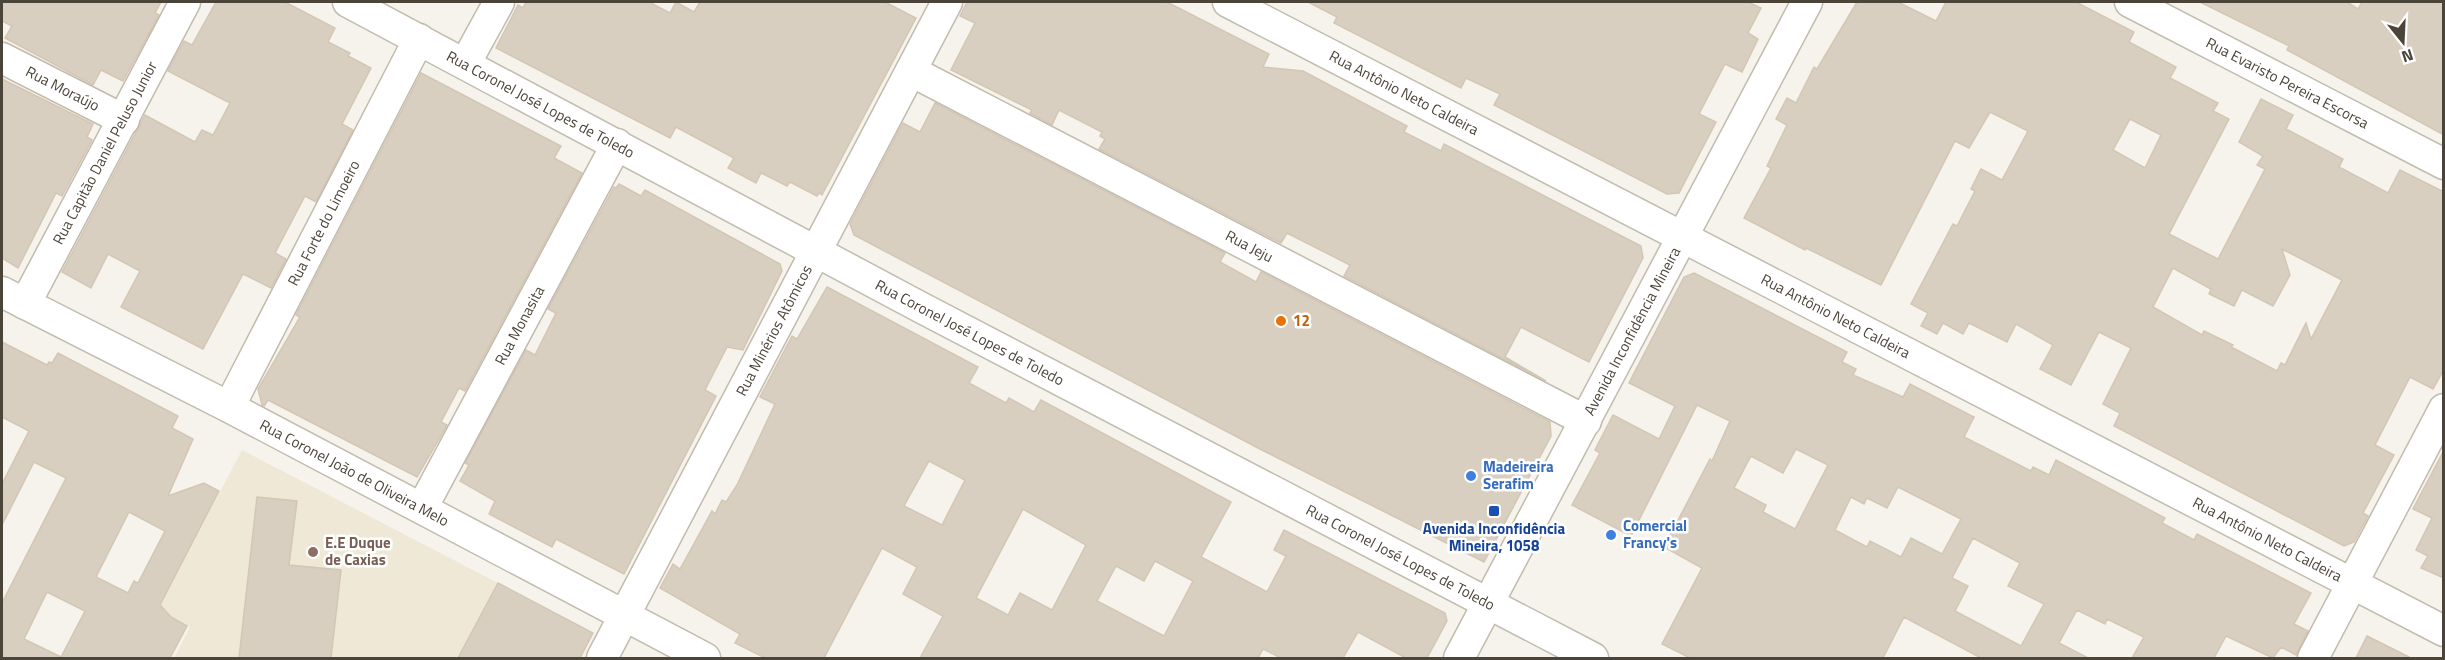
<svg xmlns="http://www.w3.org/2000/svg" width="2445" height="660" viewBox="0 0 2445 660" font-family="'Titillium Web',sans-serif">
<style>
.education{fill:#efe8d6}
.building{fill:#d8cfc1;stroke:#d3c7b4;stroke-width:1.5;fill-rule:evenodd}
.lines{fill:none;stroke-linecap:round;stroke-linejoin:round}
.minor-casing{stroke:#c2bbae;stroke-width:33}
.minor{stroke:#fff;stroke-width:30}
.food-dot{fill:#e8710a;stroke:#fff;stroke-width:2}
.shop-dot{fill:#3f7fe0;stroke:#fff;stroke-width:2}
.transit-dot{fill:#1a4fb4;stroke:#fff;stroke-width:2}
.education-dot{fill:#8d6e63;stroke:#fff;stroke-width:2}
.labels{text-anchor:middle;stroke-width:5;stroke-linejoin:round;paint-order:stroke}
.street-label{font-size:15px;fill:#4b4439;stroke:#fff}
.food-label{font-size:15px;font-weight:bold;fill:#c56008;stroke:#fff;text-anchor:start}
.shop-label{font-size:15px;font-weight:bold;fill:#366cbe;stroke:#fff;text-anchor:start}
.transit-label{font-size:15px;font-weight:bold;fill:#164399;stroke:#fff}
.education-label{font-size:15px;font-weight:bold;fill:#785e54;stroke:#fff;text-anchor:start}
</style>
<rect width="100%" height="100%" fill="#f6f3ec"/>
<polygon class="education" points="242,450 498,583 458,658 174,658 190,627 158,610"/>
<g class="building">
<polygon points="2,2 161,2 155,13 159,15 123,81 101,70 93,85 5,38 12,26 2,21"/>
<polygon points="216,2 285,2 335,28 328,42 350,53 348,56 371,68 342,124 353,130 316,202 305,196 275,253 286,259 271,288 243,274 203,349 121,307 140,271 108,254 91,288 62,272 145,115 195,142 202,130 213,135 230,103 168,71 184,41 192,45"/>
<polygon points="526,2 649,2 670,13 676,2 694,12 700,2 885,2 916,18 822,195 819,193 817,196 790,182 787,186 761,173 756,183 728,168 734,158 676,127 670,138 496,48 518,5 523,8"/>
<polygon points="967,2 1167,2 1269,54 1263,67 1303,71 1407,126 1404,132 1441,151 1444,144 1641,246 1643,258 1589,362 1521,327 1505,357 1546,381 1344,276 1350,265 1287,233 1281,243 1099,149 1105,139 1100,136 1102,132 1059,110 1052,125 1030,113 1032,110 951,70 975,23 960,16"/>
<polygon points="1308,2 1748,2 1761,8 1748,33 1758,39 1742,72 1725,64 1699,114 1716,122 1679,193 1667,194 1494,105 1500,94 1466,78 1461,88 1334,23 1337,17"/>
<path d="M 1857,2 L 1898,2 L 1936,21 L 1946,2 L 2076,2 L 2134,32 L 2129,42 L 2176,67 L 2170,78 L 2218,103 L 2213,111 L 2229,119 L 2169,234 L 2218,259 L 2265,169 L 2257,165 L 2263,156 L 2239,142 L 2261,99 L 2293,115 L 2286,129 L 2343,159 L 2339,167 L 2388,193 L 2400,170 L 2444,192 L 2444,369 L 2433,389 L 2410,377 L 2375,445 L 2394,455 L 2363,513 L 2368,516 L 2354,542 L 2344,546 L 2114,426 L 2120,413 L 2103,404 L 2131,348 L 2099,332 L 2071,385 L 2040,369 L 2053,345 L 2016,324 L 2007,342 L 1969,323 L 1963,334 L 1943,323 L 1937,334 L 1921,326 L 1928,313 L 1911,304 L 1953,224 L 1957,226 L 1975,191 L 1971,189 L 1981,169 L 2002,180 L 2028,131 L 1990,112 L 1969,148 L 1955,141 L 1881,285 L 1806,248 L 1805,250 L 1744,218 L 1771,168 L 1767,166 L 1787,125 L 1776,119 L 1787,98 L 1796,103 L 1814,67 L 1817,69 ZM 2130,119 L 2161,135 L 2145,168 L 2113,150 ZM 2282,249 L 2342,280 L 2311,339 L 2306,323 L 2285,365 L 2281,363 L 2277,371 L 2231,347 L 2233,345 L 2204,331 L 2202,335 L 2153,307 L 2173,268 L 2211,289 L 2209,294 L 2234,306 L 2242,290 L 2273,306 L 2290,275 Z"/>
<polygon points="2200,2 2347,2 2358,9 2362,2 2444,2 2444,135 2287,50 2289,46"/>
<polygon points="421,73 561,146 554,158 582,173 465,391 459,388 441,422 447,425 417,477 268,400 264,406 262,405 258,389 300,317 296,315"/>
<polygon points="2,79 93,124 87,137 92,140 62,196 56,193 18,268 2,258"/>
<polygon points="935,103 1225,253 1220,262 1256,282 1261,272 1550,422 1551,436 1484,562 1258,448 854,235 850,224 903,123 920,132"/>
<polygon points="619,184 641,196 645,190 780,264 782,271 743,350 727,347 705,390 716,396 624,574 556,539 552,547 489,514 495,501 460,481 469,465 465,463 526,350 535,355 556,313 548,309 614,187 616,188"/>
<path d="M 1694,273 L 1847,352 L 1842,362 L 1856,369 L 1853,375 L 1903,397 L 1910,384 L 1974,417 L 1964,437 L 2031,471 L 2033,467 L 2049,475 L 2056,460 L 2165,518 L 2162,523 L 2194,540 L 2197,534 L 2311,593 L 2294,624 L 2308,631 L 2296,655 L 2281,647 L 2273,658 L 2226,636 L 2214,658 L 2132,658 L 2144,637 L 2107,619 L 2105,624 L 2077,610 L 2059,643 L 2088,658 L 1981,658 L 1904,617 L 1883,658 L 1690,658 L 1662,644 L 1702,568 L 1664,547 L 1710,459 L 1712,461 L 1730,421 L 1697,405 L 1631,536 L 1572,505 L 1600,453 L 1595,450 L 1613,415 L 1659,439 L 1675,406 L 1629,383 L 1684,277 ZM 1796,449 L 1828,465 L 1795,529 L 1763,512 L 1766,505 L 1734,488 L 1751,456 L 1783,473 ZM 1898,487 L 1961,519 L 1942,554 L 1911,538 L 1901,557 L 1870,541 L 1867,547 L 1835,530 L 1851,497 L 1864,504 L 1867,498 L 1887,508 ZM 1973,538 L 2020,563 L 2008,586 L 2044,604 L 2021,646 L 1955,611 L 1968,586 L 1952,578 Z"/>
<path d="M 827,287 L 978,367 L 969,383 L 1006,403 L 1009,398 L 1034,412 L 1041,400 L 1231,502 L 1201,557 L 1267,592 L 1286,556 L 1274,550 L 1284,530 L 1445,613 L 1447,621 L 1427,658 L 1406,658 L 1358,632 L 1343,658 L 1281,658 L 1263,649 L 1258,658 L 920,658 L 943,616 L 903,594 L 917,567 L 882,548 L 824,658 L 765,658 L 735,643 L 740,634 L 660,588 L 673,564 L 680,569 L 712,511 L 715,514 L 722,500 L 726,502 L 737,485 L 775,404 L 760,397 L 792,336 L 797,339 ZM 929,461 L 965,480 L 942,525 L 904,506 ZM 1023,509 L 1086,545 L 1052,610 L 1020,593 L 1008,615 L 976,598 ZM 1155,561 L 1193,581 L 1164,636 L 1097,601 L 1116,566 L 1144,581 Z"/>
<path d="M 2,342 L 47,365 L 49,362 L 52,363 L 58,353 L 178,416 L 172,428 L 193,439 L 168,496 L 204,483 L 219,491 L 160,605 L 171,617 L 187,626 L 170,658 L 2,658 L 2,603 L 66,478 L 34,462 L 2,525 L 2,484 L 29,431 L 2,417 ZM 129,512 L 165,531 L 138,583 L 134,581 L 128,593 L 96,577 ZM 47,592 L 85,611 L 61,657 L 24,639 Z"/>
<polygon points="2444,450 2444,578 2421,568 2428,556 2416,550 2432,518 2413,509"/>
<polygon points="257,497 297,501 289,565 341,570 331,658 239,658"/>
<polygon points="498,583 593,633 580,658 458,658"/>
<polygon points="2367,636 2411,658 2356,658"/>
</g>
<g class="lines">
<g class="minor-casing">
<g id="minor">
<path id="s1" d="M 348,2 L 920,307 L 1593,658"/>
<path id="s2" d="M 1228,2 L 2444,631"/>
<path id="s3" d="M 2130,2 L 2444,164"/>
<path id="s4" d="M 2,58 L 124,120"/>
<polyline points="465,64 499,2"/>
<path id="s5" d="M 911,71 L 1586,421"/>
<path id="s6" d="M 2,292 L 229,407 L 705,658"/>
<path id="s7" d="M 25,304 L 185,2"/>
<path id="s8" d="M 229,407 L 419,39"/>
<path id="s9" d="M 422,508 L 617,144"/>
<path id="s10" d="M 602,658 L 947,2"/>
<path id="s11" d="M 1459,658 L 1807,2"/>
<polyline points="2313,658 2444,409"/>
</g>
</g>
<use href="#minor" class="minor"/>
</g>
<circle class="food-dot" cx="1281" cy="321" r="6"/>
<g class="shop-dot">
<circle cx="1471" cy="476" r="6"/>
<circle cx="1611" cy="535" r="6"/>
</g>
<rect class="transit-dot" x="1488" y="505" width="12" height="12" rx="3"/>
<circle class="education-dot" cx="313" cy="552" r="6"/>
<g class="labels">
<g class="street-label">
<text dy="5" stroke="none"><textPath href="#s3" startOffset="177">Rua Evaristo Pereira Escorsa</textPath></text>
<text dy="5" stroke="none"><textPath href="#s4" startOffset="68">Rua Moraújo</textPath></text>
<text dy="5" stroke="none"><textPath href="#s2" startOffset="198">Rua Antônio Neto Caldeira</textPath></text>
<text dy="5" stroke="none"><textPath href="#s1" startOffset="218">Rua Coronel José Lopes de Toledo</textPath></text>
<text dy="5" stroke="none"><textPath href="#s7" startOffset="171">Rua Capitão Daniel Peluso Junior</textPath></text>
<text dy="5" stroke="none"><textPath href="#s8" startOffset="207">Rua Forte do Limoeiro</textPath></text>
<text dy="5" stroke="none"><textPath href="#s5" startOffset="381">Rua Jeju</textPath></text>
<text dy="5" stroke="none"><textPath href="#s2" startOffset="684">Rua Antônio Neto Caldeira</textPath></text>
<text dy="5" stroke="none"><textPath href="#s9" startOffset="207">Rua Monasita</textPath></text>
<text dy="5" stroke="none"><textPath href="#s10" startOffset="370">Rua Minérios Atômicos</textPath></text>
<text dy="5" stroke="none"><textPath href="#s11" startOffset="370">Avenida Inconfidência Mineira</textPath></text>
<text dy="5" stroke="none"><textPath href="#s1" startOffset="704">Rua Coronel José Lopes de Toledo</textPath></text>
<text dy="5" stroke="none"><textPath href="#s6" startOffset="396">Rua Coronel João de Oliveira Melo</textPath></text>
<text dy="5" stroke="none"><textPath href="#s2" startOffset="1170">Rua Antônio Neto Caldeira</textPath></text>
<text dy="5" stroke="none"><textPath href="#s1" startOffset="1190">Rua Coronel José Lopes de Toledo</textPath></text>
</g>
<g class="food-label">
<text x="1293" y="326">12</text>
</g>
<g class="shop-label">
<text x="1483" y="472">Madeireira<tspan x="1483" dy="17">Serafim</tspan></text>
<text x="1623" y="531">Comercial<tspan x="1623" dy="17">Francy's</tspan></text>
</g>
<g class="transit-label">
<text x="1494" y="534">Avenida Inconfidência<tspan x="1494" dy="17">Mineira, 1058</tspan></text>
</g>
<g class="education-label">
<text x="325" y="548">E.E Duque<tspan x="325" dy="17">de Caxias</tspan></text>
</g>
</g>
<rect width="2445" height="660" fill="none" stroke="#4b4439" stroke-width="6"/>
<g transform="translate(2403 42) rotate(162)" stroke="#ffffff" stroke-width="4.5" paint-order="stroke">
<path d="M0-4.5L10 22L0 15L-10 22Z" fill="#4b4439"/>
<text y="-9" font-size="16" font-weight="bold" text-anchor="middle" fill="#4b4439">N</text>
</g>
</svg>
